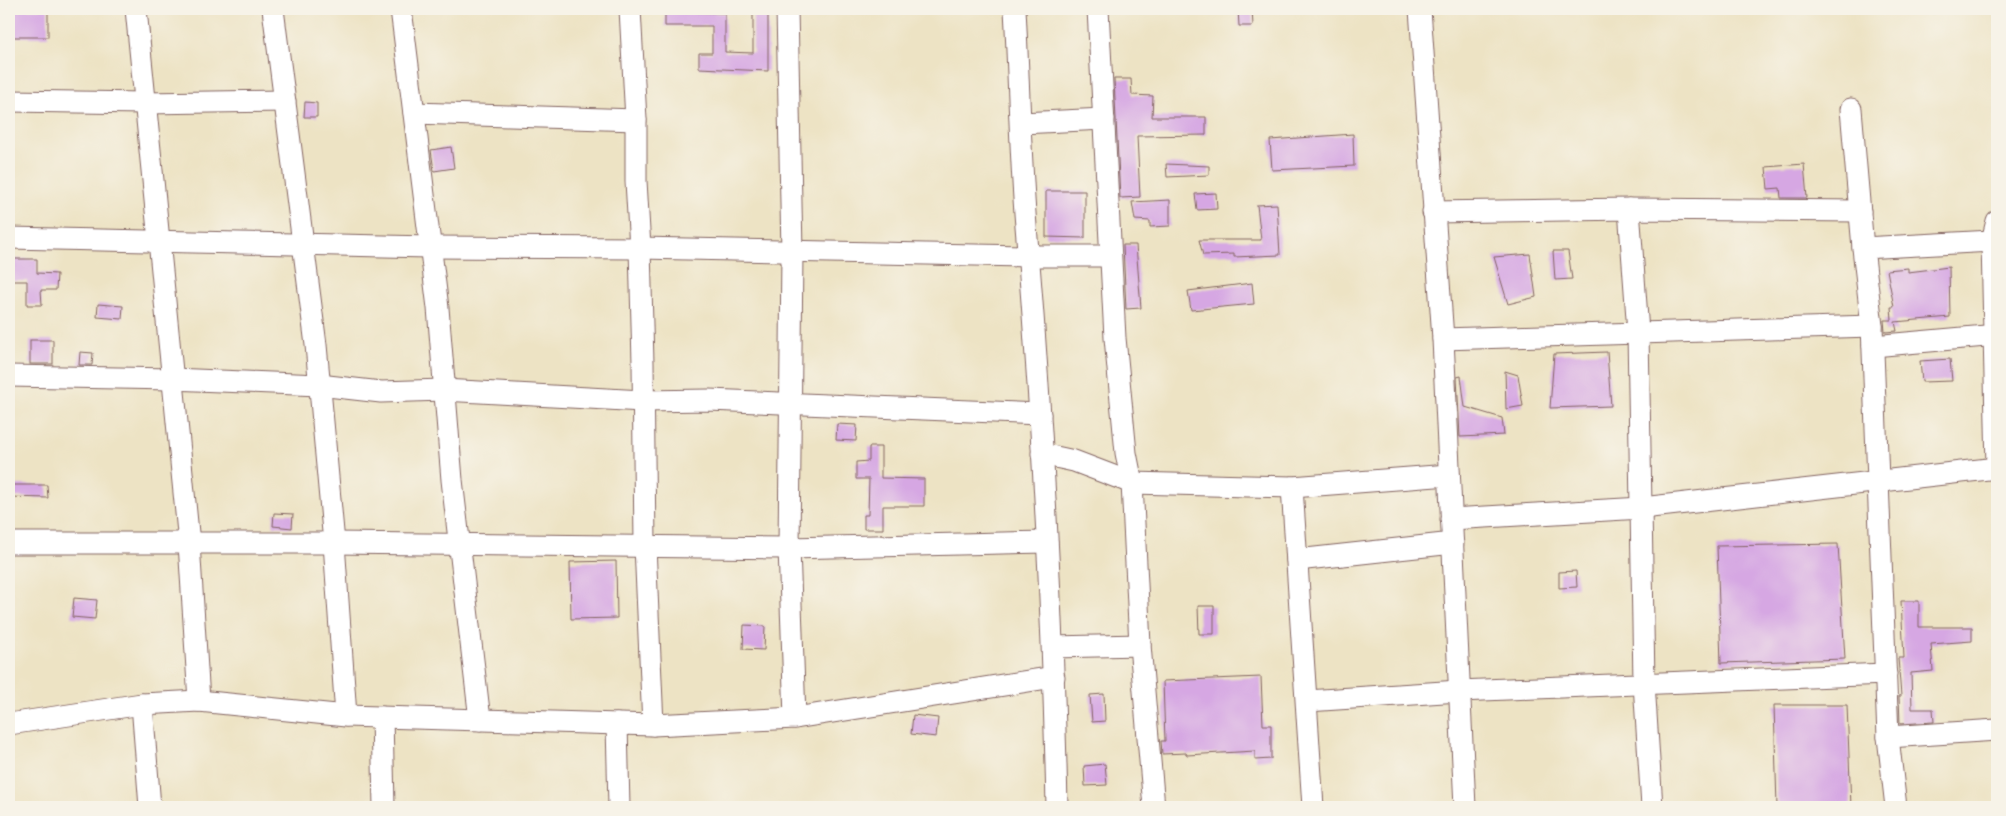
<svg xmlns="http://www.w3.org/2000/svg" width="2006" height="816" viewBox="0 0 2006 816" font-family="'Balsamiq Sans',sans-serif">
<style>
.building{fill:#d6a7e3}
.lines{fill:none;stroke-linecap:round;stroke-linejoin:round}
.minor-casing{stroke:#836461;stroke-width:23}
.minor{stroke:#fff;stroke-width:21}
</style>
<rect width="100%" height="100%" fill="#f7f3e8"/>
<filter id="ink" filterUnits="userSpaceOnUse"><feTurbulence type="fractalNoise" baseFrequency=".02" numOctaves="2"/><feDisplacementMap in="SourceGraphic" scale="10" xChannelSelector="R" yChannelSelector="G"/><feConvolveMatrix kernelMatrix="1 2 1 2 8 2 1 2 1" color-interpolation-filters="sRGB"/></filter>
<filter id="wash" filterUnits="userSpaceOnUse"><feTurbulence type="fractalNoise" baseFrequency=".0096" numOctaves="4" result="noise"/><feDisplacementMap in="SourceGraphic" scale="20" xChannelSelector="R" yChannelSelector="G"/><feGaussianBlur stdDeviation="1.12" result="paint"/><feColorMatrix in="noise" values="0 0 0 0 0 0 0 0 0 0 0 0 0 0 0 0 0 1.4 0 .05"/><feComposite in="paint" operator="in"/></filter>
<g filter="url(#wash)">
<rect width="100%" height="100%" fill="#ede3c4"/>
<g id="blocks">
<g class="building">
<rect x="9" y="9" width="39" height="28"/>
<polygon points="1238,9 1252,9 1253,26 1239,26"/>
<polygon points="665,12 725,13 725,52 753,53 753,13 768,13 768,71 699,68 699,53 712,53 712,26 665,26"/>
<polygon points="1114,79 1131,79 1132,95 1153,96 1152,117 1206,117 1206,135 1137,136 1140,197 1120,198"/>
<polygon points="305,102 317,103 317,117 304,117"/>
<polygon points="1353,134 1354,166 1272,170 1270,140"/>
<polygon points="451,147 454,168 434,171 431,150"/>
<polygon points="1166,164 1209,166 1209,175 1167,177"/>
<polygon points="1804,164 1807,198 1781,198 1780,188 1768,189 1766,167"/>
<polygon points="1046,191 1085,191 1085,238 1046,237"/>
<polygon points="1216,193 1217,209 1197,210 1195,194"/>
<polygon points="1170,200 1170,226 1150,227 1150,221 1135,220 1132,202"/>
<polygon points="1277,204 1280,255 1234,257 1234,254 1203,255 1199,240 1261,240 1257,205"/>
<polygon points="1123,245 1136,245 1141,308 1126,309"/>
<polygon points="1553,251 1568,251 1572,279 1555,280"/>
<polygon points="1530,254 1536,297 1508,304 1494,257"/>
<polygon points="9,259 37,259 37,273 57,274 56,290 41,290 42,305 27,305 27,281 9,281"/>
<polygon points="1949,267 1950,317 1895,322 1897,331 1885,332 1884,320 1892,320 1891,307 1894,307 1887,270 1908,268 1908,272"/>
<polygon points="1252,283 1254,304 1191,310 1188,291"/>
<polygon points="98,304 123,306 122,319 97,317"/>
<rect x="30" y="340" width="23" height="24"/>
<polygon points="80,352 93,353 92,365 79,365"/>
<polygon points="1607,352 1611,406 1550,408 1554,354"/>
<polygon points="1950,359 1952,381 1922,382 1920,361"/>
<polygon points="1505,371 1518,375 1523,406 1506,409"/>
<polygon points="1461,376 1465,407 1502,418 1504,435 1460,437 1457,377"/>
<polygon points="837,424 857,425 856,441 836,440"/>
<polygon points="869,447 881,447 881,478 924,479 924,506 883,506 883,529 864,529 864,515 868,515 869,479 856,479 856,462 869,461"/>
<polygon points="9,485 47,485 48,498 9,497"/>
<polygon points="274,513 293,514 292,528 273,526"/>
<polygon points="1838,544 1845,659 1721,663 1717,546"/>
<polygon points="616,561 617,618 571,619 570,562"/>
<polygon points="1576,571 1577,587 1559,588 1559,572"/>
<polygon points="74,598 97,600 95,619 72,617"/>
<polygon points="1901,601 1919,601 1919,627 1972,627 1972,641 1931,644 1933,671 1911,673 1912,709 1933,709 1934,722 1900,724 1899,696 1901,696 1898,658 1904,658"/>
<polygon points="1198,606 1214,606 1214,634 1199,634"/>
<polygon points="744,625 765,626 764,650 743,649"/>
<polygon points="1261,677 1263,725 1271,725 1271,759 1255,760 1255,751 1187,755 1186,753 1162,754 1161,741 1165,741 1163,681"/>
<polygon points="1104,694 1105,721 1092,722 1090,695"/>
<polygon points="1774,705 1847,705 1851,807 1777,807"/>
<polygon points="913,715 938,718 936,737 911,734"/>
<polygon points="1105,764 1107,785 1085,786 1084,766"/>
</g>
</g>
</g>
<g filter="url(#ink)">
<use href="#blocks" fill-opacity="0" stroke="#836461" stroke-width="1"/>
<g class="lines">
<g class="minor-casing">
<g id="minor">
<polyline points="136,9 189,543 199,701"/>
<polyline points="273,9 316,345 334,543 346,716"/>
<polyline points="401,9 438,308 452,480 480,720"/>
<polyline points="630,9 636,120 636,181 640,248 643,363 645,546 653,725"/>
<polyline points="787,9 792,252 789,548 795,718"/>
<path d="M 1015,9 C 1019,81 1020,154 1026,226 C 1042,419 1053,613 1057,807"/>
<polyline points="1098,9 1115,338 1126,453 1132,483 1140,645 1154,807"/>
<polyline points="1420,9 1443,339 1465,807"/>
<polyline points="9,101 145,103 285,101"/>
<polyline points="1851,109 1863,248 1872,326 1888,737 1896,807"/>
<polyline points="414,113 636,120"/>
<polyline points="1021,123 1104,119"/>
<polyline points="1629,209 1638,332 1644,683 1652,807"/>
<polyline points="1433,212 1629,209 1860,211"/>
<polyline points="9,238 429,247 640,248 1029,256 1110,256"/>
<polyline points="1863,248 1992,241"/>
<polyline points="1443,339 1872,326"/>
<polyline points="1873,346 1997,335"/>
<polyline points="9,376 172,379 319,385 381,392 443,390 643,401 709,400 1040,414"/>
<polyline points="1042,454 1074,461 1132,483 1292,487 1449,475"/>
<polyline points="1997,468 1992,241 1997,221"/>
<polyline points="1292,487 1313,807"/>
<polyline points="1451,519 1642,508 1997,468"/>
<polyline points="9,543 334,543 789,548 1047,542"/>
<polyline points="1297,560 1453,543"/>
<polyline points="1053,647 1140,645"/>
<polyline points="1307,701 1459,691 1886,674"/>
<polyline points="142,704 150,807"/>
<polyline points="382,717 384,807"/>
<polyline points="9,724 142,704 199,701 346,716 653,725 795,718 1054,677"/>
<polyline points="617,724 619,807"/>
<polyline points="1888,737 1997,730"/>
</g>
</g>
<use href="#minor" class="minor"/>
</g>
</g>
<rect width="2006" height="816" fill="none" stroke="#f7f3e8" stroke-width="30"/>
</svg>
